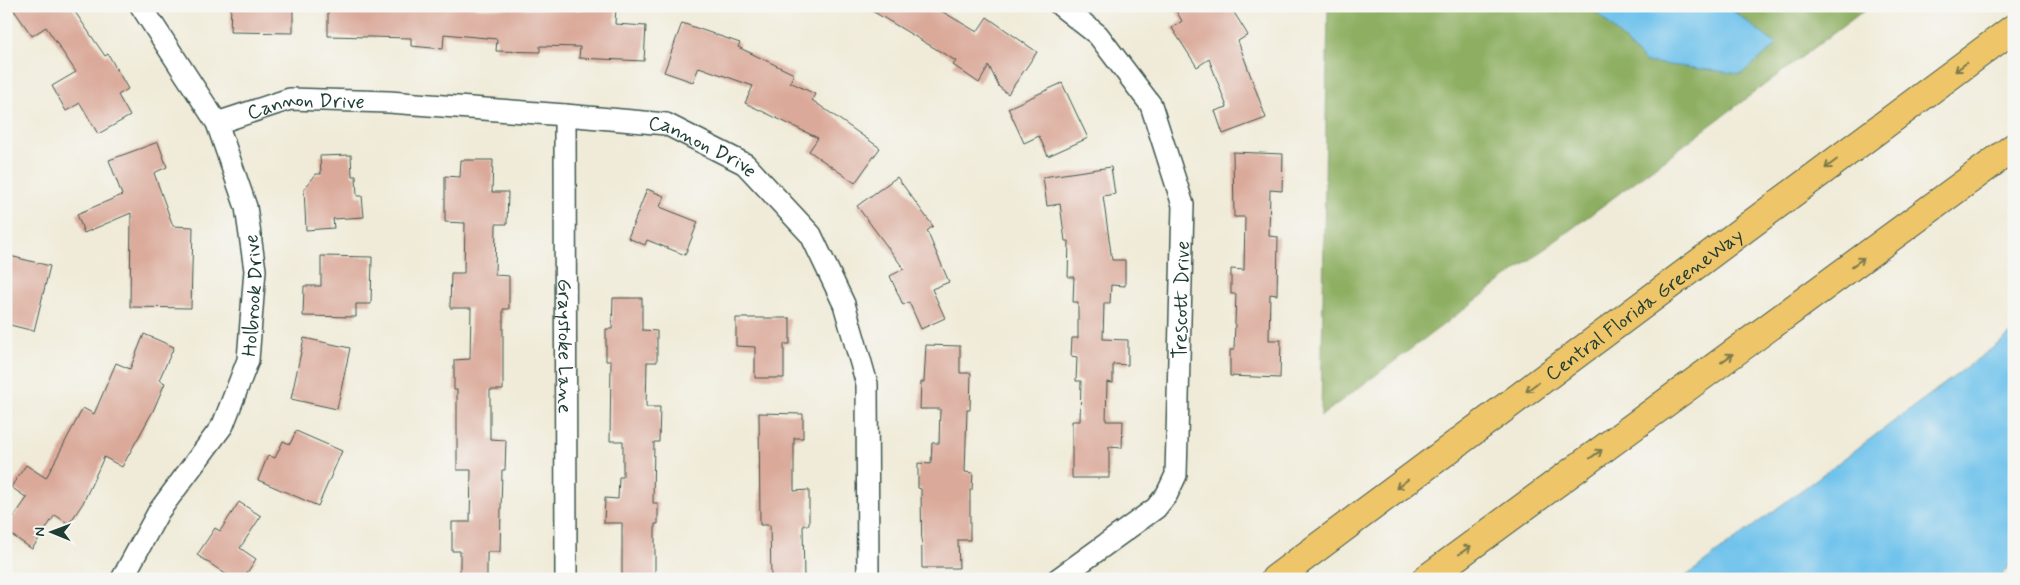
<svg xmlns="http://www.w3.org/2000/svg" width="2020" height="585" viewBox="0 0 2020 585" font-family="Mynerve,sans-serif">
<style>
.forest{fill:#8eaf62;stroke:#56764b}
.water{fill:#71c3ec;stroke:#488090}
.building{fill:#daa999}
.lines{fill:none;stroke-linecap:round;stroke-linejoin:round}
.minor-casing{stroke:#3e574d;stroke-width:24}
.motorway-casing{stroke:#3e574d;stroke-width:30}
.minor{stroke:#fff;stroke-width:21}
.motorway{stroke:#eec569;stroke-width:28}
.oneway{stroke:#7c7a4c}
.labels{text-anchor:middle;stroke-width:4;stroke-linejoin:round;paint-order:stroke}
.street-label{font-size:20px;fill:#1f3d34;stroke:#f6f6f2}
</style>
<rect width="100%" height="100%" fill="#f6f6f2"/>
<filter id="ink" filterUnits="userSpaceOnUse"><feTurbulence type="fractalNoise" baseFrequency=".02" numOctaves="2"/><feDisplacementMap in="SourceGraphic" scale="10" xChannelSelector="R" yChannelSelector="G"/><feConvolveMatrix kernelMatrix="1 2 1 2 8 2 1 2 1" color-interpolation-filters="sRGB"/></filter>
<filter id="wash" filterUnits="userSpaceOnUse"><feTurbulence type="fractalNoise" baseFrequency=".0096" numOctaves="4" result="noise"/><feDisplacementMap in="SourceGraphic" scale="20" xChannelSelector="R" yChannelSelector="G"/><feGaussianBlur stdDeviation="1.12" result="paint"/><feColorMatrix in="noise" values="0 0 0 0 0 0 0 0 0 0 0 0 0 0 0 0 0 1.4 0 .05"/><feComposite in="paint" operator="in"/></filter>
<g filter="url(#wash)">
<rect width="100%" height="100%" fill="#f0ebd8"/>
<polygon class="forest" points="1328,6 1591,6 1645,62 1738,13 1727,6 1870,6 1321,416"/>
<g class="water">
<polygon points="1591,6 1727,6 1777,45 1741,74 1645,62"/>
<polygon points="2014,332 2014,554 2001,579 1682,579"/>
</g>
<g id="blocks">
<g class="building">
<polygon points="11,6 71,6 105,56 108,54 128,89 118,95 130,116 98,134 80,103 66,111 52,86 76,72 46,27 32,36"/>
<polygon points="231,6 293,6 293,33 230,32"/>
<polygon points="328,6 475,6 475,8 581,10 582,6 616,6 615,24 646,26 644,61 579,58 580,47 540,46 540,52 496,51 497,39 444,34 443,49 411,46 411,38 328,36"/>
<polygon points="864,6 933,6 977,32 987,17 1037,52 1008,94 999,87 989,66 979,83 953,65 956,61"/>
<polygon points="1173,6 1230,6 1248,35 1238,41 1266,118 1223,134 1215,111 1227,107 1209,59 1197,67 1172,28 1182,21"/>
<polygon points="682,23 740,43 738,47 794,74 790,82 815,94 812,100 880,148 855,183 809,151 818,138 745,103 753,86 699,67 693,82 664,72"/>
<polygon points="1062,83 1088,138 1048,156 1039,136 1024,143 1008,108"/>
<polygon points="158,142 167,167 154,173 173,226 193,227 191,308 130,307 131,213 84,233 77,214 122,195 109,160"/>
<polygon points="1233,152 1283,154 1282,191 1270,190 1269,236 1278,237 1277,295 1270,294 1269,340 1281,340 1280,378 1230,376 1230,350 1234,350 1236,294 1231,294 1231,269 1244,270 1245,217 1234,217"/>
<polygon points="351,155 352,176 356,176 357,196 362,196 364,217 333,219 334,228 306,230 304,189 316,174 321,174 320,156"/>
<polygon points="461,160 493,160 492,192 508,192 507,224 496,224 495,275 509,276 509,309 503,309 503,390 490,390 490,439 506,440 505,470 502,470 500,552 487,552 487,579 460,579 460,551 452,551 452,522 470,522 471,470 457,470 457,390 454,390 454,360 470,359 471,308 450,308 451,273 464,273 465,223 445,222 445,176 460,177"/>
<polygon points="1111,167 1115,194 1103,196 1112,260 1125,260 1125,286 1111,285 1110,303 1104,303 1103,339 1128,340 1128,365 1113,364 1113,383 1107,382 1106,421 1123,421 1122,448 1109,447 1109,478 1072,478 1072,421 1080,421 1081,381 1076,381 1077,357 1071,356 1072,338 1078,338 1078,302 1073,302 1074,277 1068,277 1069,241 1065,241 1060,204 1047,206 1043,177"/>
<polygon points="897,177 933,226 927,231 949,282 932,289 945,318 921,329 909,302 903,305 890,276 904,269 857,206"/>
<polygon points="647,189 664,196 660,207 698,222 685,255 647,240 645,245 628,238"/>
<polygon points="6,255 50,266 34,331 6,324"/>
<polygon points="321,256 372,257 371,304 356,304 356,317 303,316 304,286 321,286"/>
<polygon points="613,298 642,298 642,330 657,331 657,362 647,362 646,407 660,407 659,442 654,442 653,503 658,503 658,524 655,524 655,579 622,579 622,523 604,523 605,498 618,499 619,477 623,477 623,441 610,441 611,361 606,361 606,329 612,329"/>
<polygon points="736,318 790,318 790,344 784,344 784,378 755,378 755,347 736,346"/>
<polygon points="144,334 174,347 159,380 165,383 153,411 122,467 104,457 83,503 69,524 55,515 32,549 6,531 6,528 27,498 11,487 26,465 46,478 83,408 94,414 116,363 130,369"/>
<polygon points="304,338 350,348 337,409 291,399"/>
<polygon points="926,345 960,346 960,373 971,373 970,410 967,410 965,472 973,473 972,490 970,490 970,540 958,540 959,568 922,568 921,489 918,488 918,463 931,464 932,443 939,443 940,409 920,409 921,382 924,382"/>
<polygon points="759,413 803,414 803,438 794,438 794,491 809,490 809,525 803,525 804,579 771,579 770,525 760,525"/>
<polygon points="296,431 342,451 318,506 258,480 268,455 275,458 283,441 290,444"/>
<polygon points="239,502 261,516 240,548 256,559 243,579 233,579 197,555 215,528 220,531"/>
</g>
</g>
</g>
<g filter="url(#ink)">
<use href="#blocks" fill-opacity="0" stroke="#3e574d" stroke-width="1"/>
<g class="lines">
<g class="minor-casing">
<g id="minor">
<path id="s1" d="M 565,115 L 566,579"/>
<path id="s2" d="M 217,123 L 290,99 L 389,102 L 565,115 L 666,124 L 745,164 L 811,235 L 844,304 L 867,384 L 868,579"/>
<path id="s3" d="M 122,579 L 159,511 L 223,425 L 248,360 L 255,270 L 246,207 L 217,123 L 141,6"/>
<path id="s4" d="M 1058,579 L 1156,508 L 1167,494 L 1176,475 L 1183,205 L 1151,105 L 1098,35 L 1061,6"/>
</g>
</g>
<g class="motorway-casing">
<g id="motorway">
<path id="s5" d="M 1275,579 L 2014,28"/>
<polyline points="1426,579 2014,147"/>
</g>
</g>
<use href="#minor" class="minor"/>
<use href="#motorway" class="motorway"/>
</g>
<defs><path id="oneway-shaft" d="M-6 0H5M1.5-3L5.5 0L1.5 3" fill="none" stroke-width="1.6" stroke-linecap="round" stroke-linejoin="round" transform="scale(1.25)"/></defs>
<g class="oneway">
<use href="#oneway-shaft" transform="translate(1961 67) rotate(143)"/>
<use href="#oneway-shaft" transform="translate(1831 164) rotate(143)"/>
<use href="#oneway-shaft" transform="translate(1858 262) rotate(-36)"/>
<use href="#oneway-shaft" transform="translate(1727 358) rotate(-36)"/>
<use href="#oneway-shaft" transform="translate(1532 387) rotate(143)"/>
<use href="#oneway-shaft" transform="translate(1596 454) rotate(-36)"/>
<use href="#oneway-shaft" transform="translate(1402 484) rotate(143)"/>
<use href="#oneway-shaft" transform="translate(1465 550) rotate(-36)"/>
</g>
</g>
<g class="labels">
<g class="street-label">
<text dy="7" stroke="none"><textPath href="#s2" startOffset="92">Cannon Drive</textPath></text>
<text dy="7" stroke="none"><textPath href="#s2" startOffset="496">Cannon Drive</textPath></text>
<text dy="7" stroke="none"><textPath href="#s3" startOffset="319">Holbrook Drive</textPath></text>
<text dy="7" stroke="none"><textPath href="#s4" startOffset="335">Trescott Drive</textPath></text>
<text dy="7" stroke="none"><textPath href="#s5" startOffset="460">Central Florida GreeneWay</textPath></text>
<text dy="7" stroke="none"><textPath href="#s1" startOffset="231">Graystoke Lane</textPath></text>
</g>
</g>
<rect width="2020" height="585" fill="none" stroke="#f6f6f2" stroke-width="25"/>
<g transform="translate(52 532) rotate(271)" stroke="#f6f6f2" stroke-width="4" paint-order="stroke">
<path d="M0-4L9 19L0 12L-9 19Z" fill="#1f3d34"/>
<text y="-8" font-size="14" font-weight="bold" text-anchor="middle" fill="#1f3d34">N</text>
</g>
</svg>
